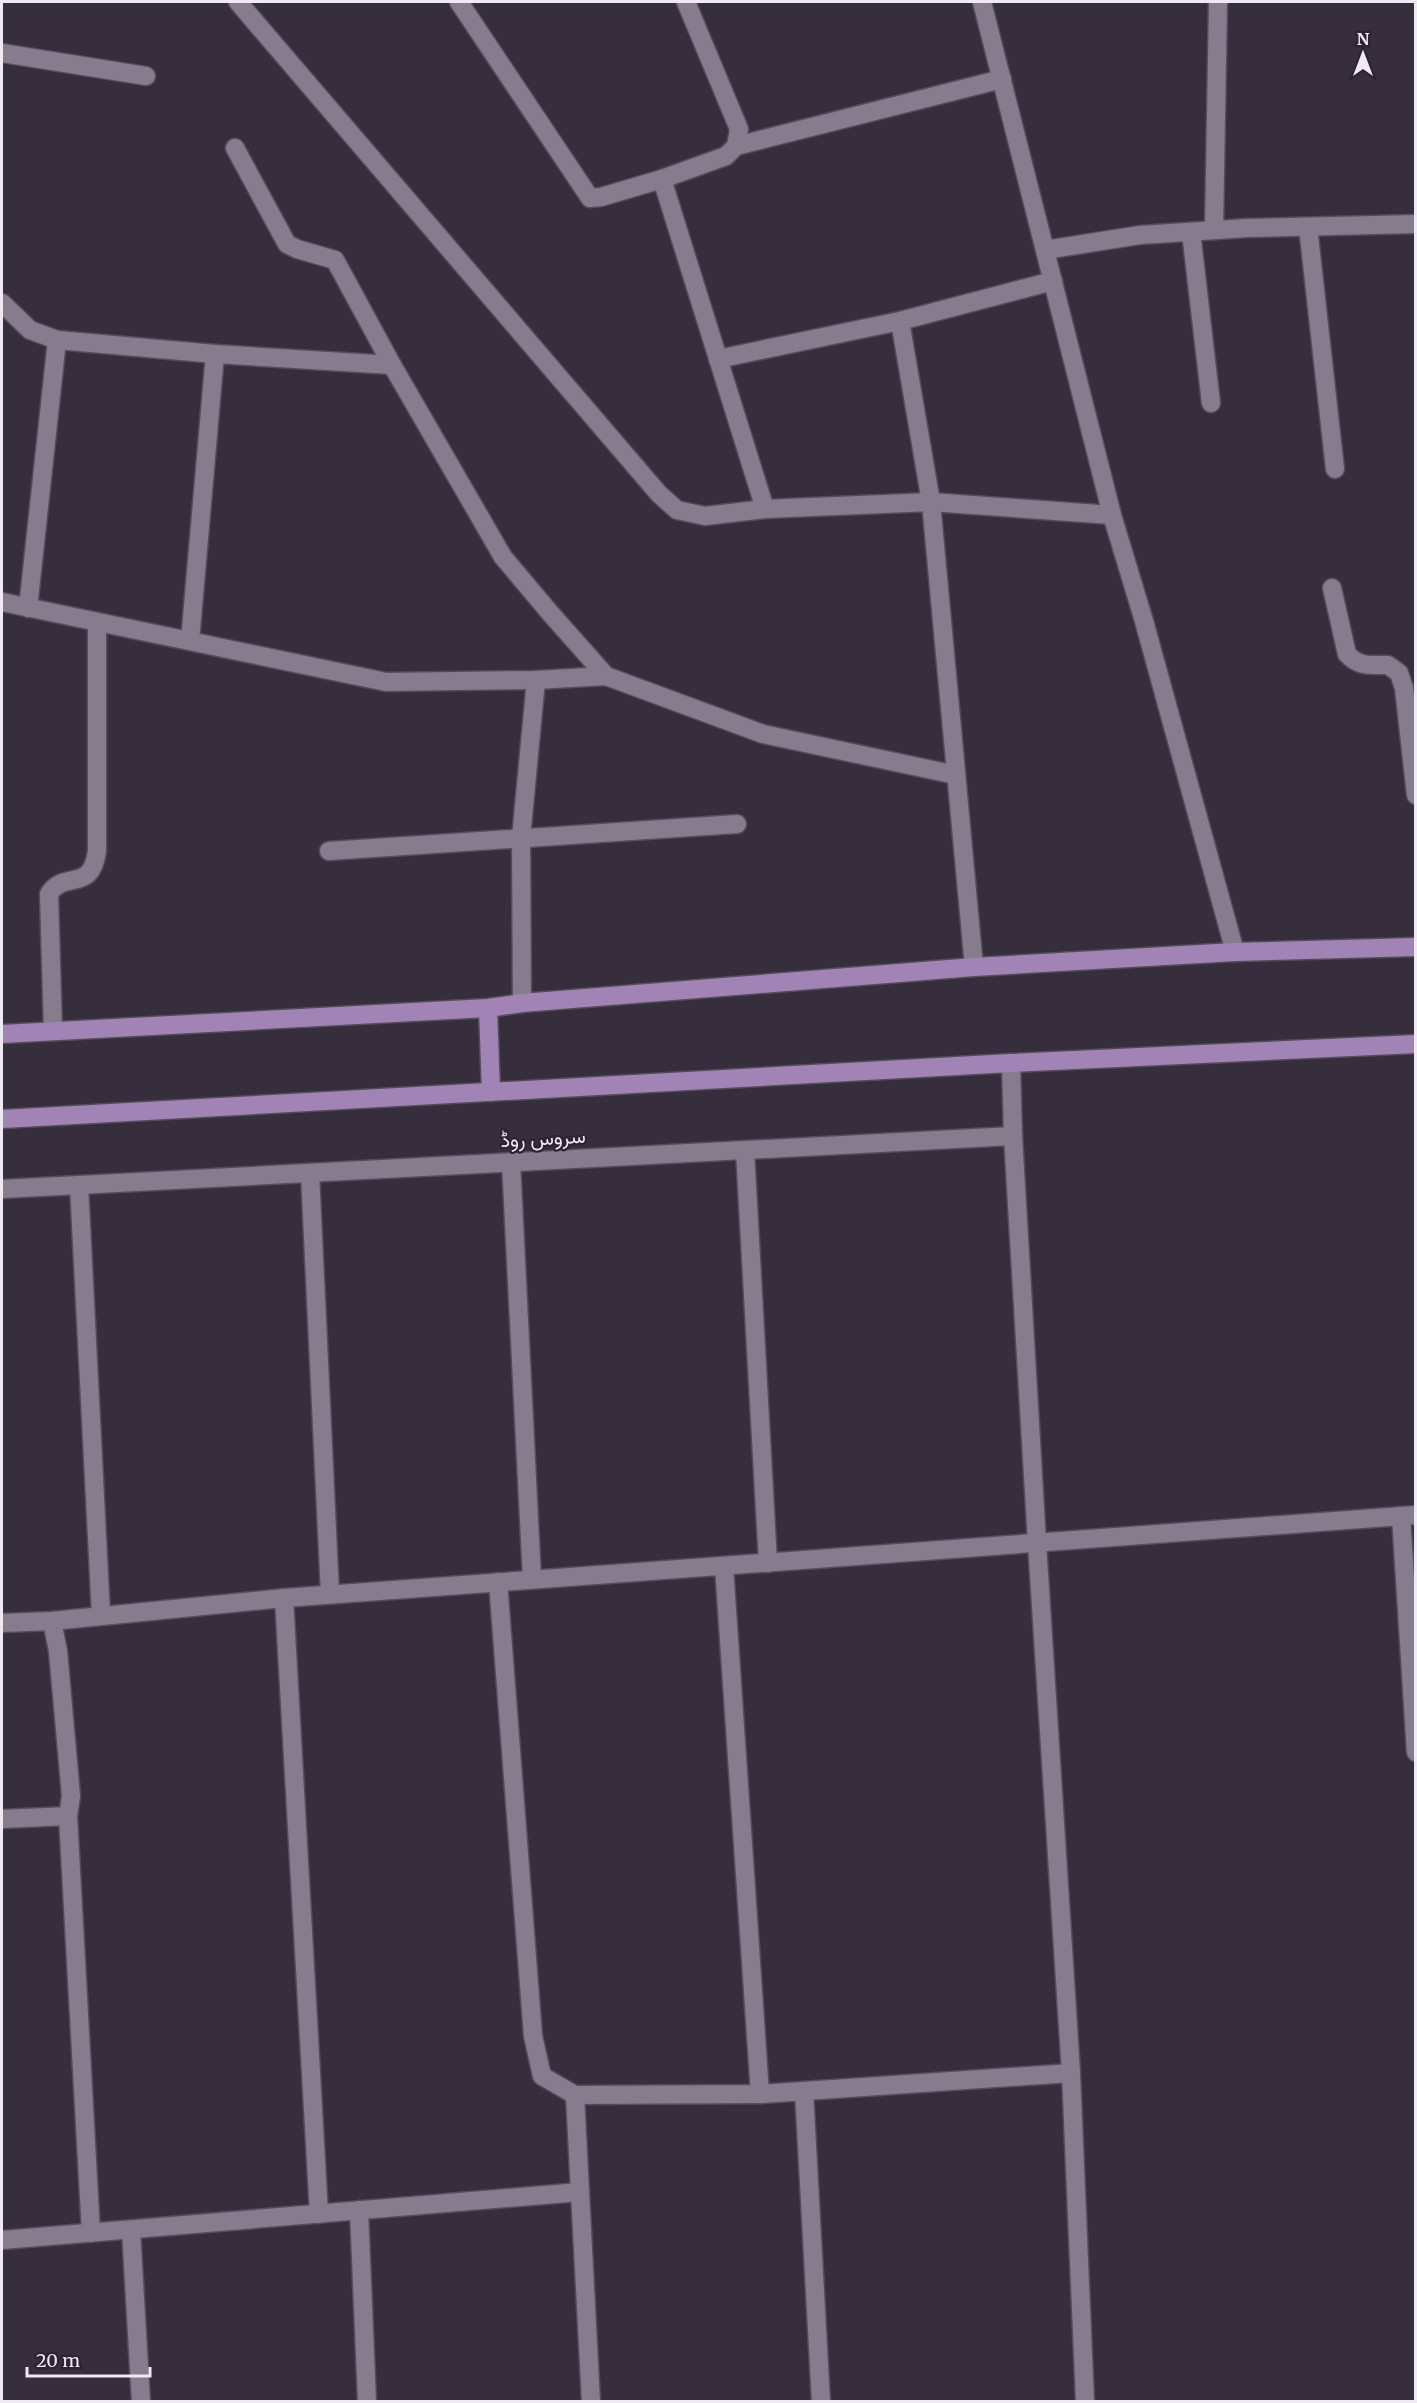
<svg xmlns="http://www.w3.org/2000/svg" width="1417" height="2403" viewBox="0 0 1417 2403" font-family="Merriweather,Vazirmatn,serif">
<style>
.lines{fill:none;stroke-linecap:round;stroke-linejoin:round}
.minor-casing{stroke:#544d59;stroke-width:21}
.major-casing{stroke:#544d59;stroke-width:21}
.minor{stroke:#867c8d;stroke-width:18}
.major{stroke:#a283b6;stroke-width:18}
.labels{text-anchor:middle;stroke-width:4.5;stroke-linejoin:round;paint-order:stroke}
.street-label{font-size:20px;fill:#efe9f3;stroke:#2c2432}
</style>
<rect width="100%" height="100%" fill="#362e3c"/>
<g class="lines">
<g class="minor-casing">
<g id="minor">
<polyline points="238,2 659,494 677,510 705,516 765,509 931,502 1112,515"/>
<polyline points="459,2 590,198 601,197 662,179"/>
<polyline points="686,2 739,129 736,146 726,156 662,179 765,509"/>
<polyline points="982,2 1112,515 1144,621 1235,952"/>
<polyline points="2,53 146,76"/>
<polyline points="736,146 1002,79"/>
<polyline points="235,148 287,244 297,249 335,260 392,365 503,557 551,614 606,676 763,734 956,775"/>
<polyline points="1308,227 1335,469"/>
<polyline points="1214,230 1218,2"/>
<polyline points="1191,232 1211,403"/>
<polyline points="1045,250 1140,235 1247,228 1416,224"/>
<polyline points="2,303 30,330 57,340 215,354 392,365"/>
<polyline points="900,321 931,502 974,967"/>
<polyline points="718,359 900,321 1053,281"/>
<path d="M 1332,588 L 1347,654 C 1358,667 1372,665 1388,665 L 1399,673 L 1404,688 L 1416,795"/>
<polyline points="2,602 386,682 536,680 606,676"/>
<polyline points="28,608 57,340"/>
<polyline points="190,641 215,354"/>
<polyline points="329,851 737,824"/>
<polyline points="522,1003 521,838 536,680"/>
<path d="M 53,1031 L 49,894 C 65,869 91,894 97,851 L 97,622"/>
<polyline points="1011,1063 1013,1136 1037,1543 1071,2073 1085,2402"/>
<polyline points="745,1151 768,1563"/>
<polyline points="511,1162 532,1579"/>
<polyline points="310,1173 330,1594"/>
<polyline points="79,1185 101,1615"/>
<polyline points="2,1189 1013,1136"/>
<polyline points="1401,1516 1416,1752"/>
<polyline points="724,1566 760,2094"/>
<polyline points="498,1582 533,2036 542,2076 575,2095"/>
<polyline points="284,1598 319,2214"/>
<polyline points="2,1623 52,1621 284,1598 1416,1515"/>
<polyline points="68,1816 91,2233"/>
<polyline points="2,1819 68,1816 71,1796 58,1651 52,1621"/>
<polyline points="804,2091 821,2402"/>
<polyline points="580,2192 591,2402"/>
<polyline points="359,2210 367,2402"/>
<polyline points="131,2230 141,2402"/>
<polyline points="2,2240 580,2192 575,2095 760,2094 1071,2073"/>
</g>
</g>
<g class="major-casing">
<g id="major">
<polyline points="488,1008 491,1092"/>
<polyline points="2,1034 488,1008 522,1003 974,967 1235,952 1416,947"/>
<polyline points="2,1119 1011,1063 1416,1044"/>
</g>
</g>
<use href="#minor" class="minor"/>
<use href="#major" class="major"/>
</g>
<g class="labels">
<g class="street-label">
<text transform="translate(543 1138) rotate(-3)" y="7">سروس روڈ</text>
</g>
</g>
<rect width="1417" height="2403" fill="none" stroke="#efe9f3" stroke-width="6"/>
<g transform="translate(1363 54)" stroke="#2c2432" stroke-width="4.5" paint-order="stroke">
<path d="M0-4.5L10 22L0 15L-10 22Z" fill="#efe9f3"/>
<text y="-9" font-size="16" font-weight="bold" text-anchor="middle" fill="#efe9f3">N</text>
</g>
<path d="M27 2367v9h123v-9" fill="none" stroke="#efe9f3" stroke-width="3"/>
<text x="36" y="2367" font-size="18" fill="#efe9f3" stroke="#2c2432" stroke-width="4.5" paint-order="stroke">20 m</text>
</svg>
